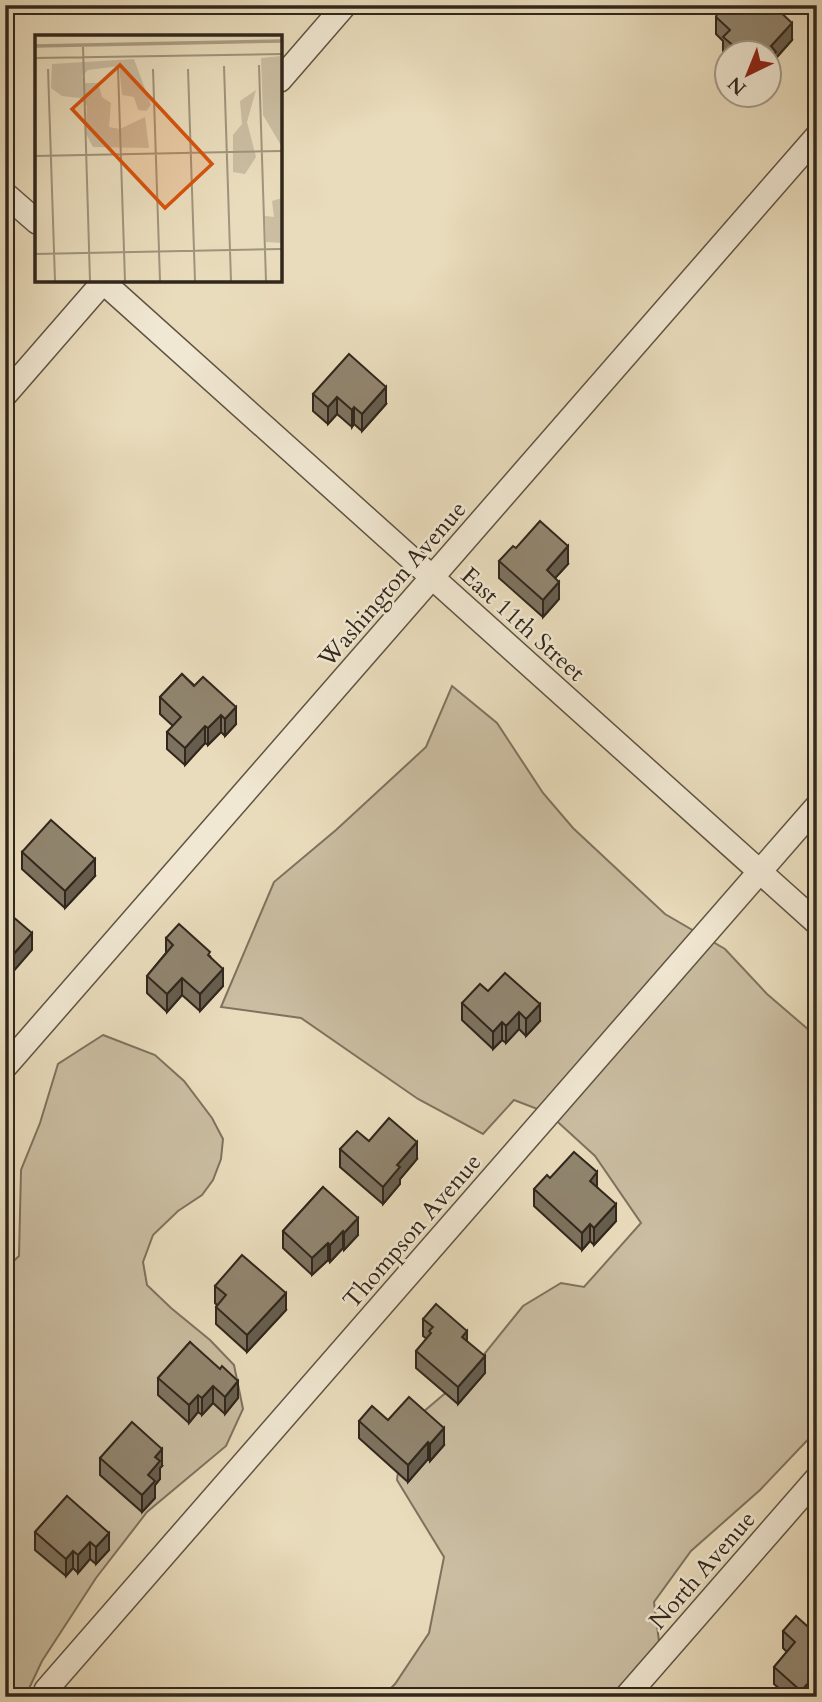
<svg xmlns="http://www.w3.org/2000/svg" width="822" height="1702" viewBox="0 0 822 1702" font-family="Cardo,serif">
<style>
.green{fill:#cabda1;stroke:#7e725e;stroke-width:2}
.lines{fill:none;stroke-linecap:round;stroke-linejoin:round}
.minor-casing{stroke:#5f5444;stroke-width:26}
.minor{stroke:#f1e8d3;stroke-width:23}
.wall{fill:#7d725f;stroke:#31271c;stroke-width:2}
.shaded-wall{fill:#665d4e;stroke:#31271c;stroke-width:2}
.building{fill:#91856f;stroke:#31271c;stroke-width:2}
.labels{text-anchor:middle;stroke-width:5;stroke-linejoin:round;paint-order:stroke}
.street-label{font-size:24px;fill:#31271c;stroke:#f1e8d3}
.inset-river{fill:none;stroke:#aa9e86;stroke-width:3.5}
.inset-road{fill:none;stroke:#9f947c;stroke-width:2}
.view{fill:#d6540e;fill-opacity:0.15;stroke:#d6540e;stroke-width:3.5}
.inset-edge{fill:none;stroke:#31271c;stroke-width:3.5}
</style>
<rect width="100%" height="100%" fill="#e9dcbc"/>
<filter id="stains"><feTurbulence type="fractalNoise" baseFrequency=".00286" numOctaves="4"/><feColorMatrix values="0 0 0 0 .2 0 0 0 0 .09 0 0 0 0 .02 0 0 0 .5 -.17"/></filter>
<radialGradient id="worn" r=".72"><stop offset=".6" stop-color="#630" stop-opacity="0"/><stop offset="1" stop-color="#630" stop-opacity=".3"/></radialGradient>
<g class="green">
<polygon points="452,686 497,723 543,793 573,828 665,914 725,949 767,994 817,1037 817,1430 760,1490 691,1551 654,1602 659,1641 648,1697 382,1697 395,1684 429,1633 444,1557 397,1480 403,1429 469,1373 523,1306 561,1283 584,1287 641,1223 595,1156 548,1113 514,1100 483,1134 418,1099 301,1018 221,1007 274,882 336,830 426,747"/>
<polygon points="103,1035 155,1055 184,1081 212,1118 223,1139 221,1159 213,1180 202,1195 178,1211 153,1235 143,1262 147,1285 171,1308 210,1340 234,1365 243,1409 226,1446 147,1512 96,1578 42,1661 25,1697 5,1697 5,1269 19,1256 21,1170 40,1123 58,1064"/>
</g>
<g class="lines">
<g class="minor-casing">
<g id="minor">
<polyline points="280,80 345,5"/>
<polyline points="5,194 37,222"/>
<polyline points="101,280 817,923"/>
<polyline points="5,395 105,280"/>
<polyline points="5,1067 817,136"/>
<polyline points="46,1690 817,806"/>
<polyline points="626,1697 817,1478"/>
</g>
</g>
<use href="#minor" class="minor"/>
</g>
<g class="wall">
<polygon points="716,17 792,40 776,58 776,69 769,52 727,52 727,57 723,54 723,41 716,34"/>
<polygon points="313,394 386,404 362,431 354,424 352,427 337,414 328,424 313,411"/>
<polygon points="516,548 568,564 555,578 559,599 543,617 499,578 499,561"/>
<polygon points="182,674 236,724 225,736 221,732 208,745 205,743 185,765 167,749 167,732 173,726 160,714 160,697"/>
<polygon points="22,852 95,876 65,908 22,869"/>
<polygon points="166,938 210,956 223,986 200,1011 182,995 167,1012 147,993 147,976 166,953"/>
<polygon points="488,991 540,1021 526,1036 519,1029 506,1043 502,1040 493,1049 462,1020 462,1003"/>
<polygon points="369,1141 417,1159 400,1179 400,1184 383,1204 340,1167 340,1149"/>
<polygon points="550,1178 597,1187 616,1221 594,1245 590,1241 582,1250 534,1206 534,1189"/>
<polygon points="323,1187 358,1235 344,1250 343,1248 330,1262 328,1260 312,1275 283,1248 283,1231"/>
<polygon points="215,1286 286,1310 247,1352 216,1324 216,1307 217,1305 215,1303"/>
<polygon points="423,1319 467,1341 485,1373 458,1404 416,1368 416,1351 427,1339 423,1336"/>
<polygon points="190,1342 238,1398 225,1414 213,1403 202,1415 198,1412 189,1423 158,1395 158,1378"/>
<polygon points="388,1420 444,1445 430,1461 428,1459 408,1482 359,1438 359,1421"/>
<polygon points="100,1458 162,1466 160,1468 160,1479 155,1485 155,1498 142,1512 100,1475"/>
<polygon points="67,1496 109,1550 96,1564 90,1559 78,1573 73,1568 66,1576 35,1550 35,1532"/>
<polygon points="783,1631 817,1635 817,1697 789,1697 774,1684 774,1667 787,1652 783,1648"/>
</g>
<g class="shaded-wall">
<polygon points="792,23 792,40 776,58 776,69 769,76 771,46"/>
<polygon points="386,387 386,404 362,431 362,414"/>
<polygon points="337,397 337,414 328,424 328,407"/>
<polygon points="354,407 354,424 352,427 352,410"/>
<polygon points="568,546 568,564 547,587 547,570"/>
<polygon points="559,582 559,599 543,617 543,600"/>
<polygon points="236,707 236,724 225,736 225,719"/>
<polygon points="221,715 221,732 208,745 208,728"/>
<polygon points="205,726 205,743 185,765 185,748"/>
<polygon points="95,859 95,876 65,908 65,891"/>
<polygon points="32,933 32,950 5,981 5,964"/>
<polygon points="223,969 223,986 200,1011 200,994"/>
<polygon points="182,978 182,995 167,1012 167,994"/>
<polygon points="540,1004 540,1021 526,1036 526,1019"/>
<polygon points="519,1012 519,1029 506,1043 506,1026"/>
<polygon points="502,1022 502,1040 493,1049 493,1032"/>
<polygon points="417,1142 417,1159 400,1179 400,1184 383,1204 383,1187 397,1165"/>
<polygon points="597,1172 597,1189 590,1181"/>
<polygon points="616,1204 616,1221 594,1245 594,1228"/>
<polygon points="358,1218 358,1235 344,1250 344,1233"/>
<polygon points="590,1224 590,1241 582,1250 582,1233"/>
<polygon points="343,1231 343,1248 330,1262 330,1245"/>
<polygon points="328,1243 328,1260 312,1275 312,1258"/>
<polygon points="286,1293 286,1310 247,1352 247,1335"/>
<polygon points="467,1331 467,1348 462,1337"/>
<polygon points="485,1356 485,1373 458,1404 458,1387"/>
<polygon points="238,1381 238,1398 225,1414 225,1397"/>
<polygon points="213,1386 213,1403 202,1415 202,1398"/>
<polygon points="198,1395 198,1412 189,1423 189,1405"/>
<polygon points="444,1428 444,1445 430,1461 430,1444"/>
<polygon points="428,1442 428,1459 408,1482 408,1465"/>
<polygon points="162,1449 162,1466 160,1468 160,1479 155,1485 155,1498 142,1512 142,1495 148,1475 155,1457"/>
<polygon points="109,1533 109,1550 96,1564 96,1547"/>
<polygon points="90,1542 90,1559 78,1573 78,1555"/>
<polygon points="73,1551 73,1568 66,1576 66,1559"/>
<polygon points="809,1682 809,1697 801,1697 801,1691"/>
</g>
<g class="building">
<polygon points="721,5 773,5 792,23 771,46 776,52 769,59 769,52 741,52 723,37 730,30 716,17 719,8"/>
<polygon points="349,354 386,387 362,414 354,407 352,410 337,397 328,407 313,394"/>
<polygon points="540,521 568,546 547,570 559,582 543,600 499,561 513,546 516,548"/>
<polygon points="182,674 194,686 203,677 236,707 225,719 221,715 208,728 205,726 185,748 167,732 181,717 160,697"/>
<polygon points="51,820 95,859 65,891 22,852"/>
<polygon points="5,910 32,933 5,964"/>
<polygon points="179,924 210,952 208,955 223,969 200,994 182,978 167,994 147,976 173,945 166,938"/>
<polygon points="505,973 540,1004 526,1019 519,1012 506,1026 502,1022 493,1032 462,1003 480,984 488,991"/>
<polygon points="389,1118 417,1142 397,1165 400,1167 383,1187 340,1149 357,1131 369,1141"/>
<polygon points="574,1152 597,1172 590,1181 616,1204 594,1228 590,1224 582,1233 534,1189 547,1175 550,1178"/>
<polygon points="323,1187 358,1218 344,1233 343,1231 330,1245 328,1243 312,1258 283,1231"/>
<polygon points="242,1255 286,1293 247,1335 216,1307 226,1295 215,1286"/>
<polygon points="436,1304 467,1331 462,1337 485,1356 458,1387 416,1351 431,1333 429,1331 433,1327 423,1319"/>
<polygon points="190,1342 220,1369 222,1366 238,1381 225,1397 213,1386 202,1398 198,1395 189,1405 158,1378"/>
<polygon points="409,1397 444,1428 430,1444 428,1442 408,1465 359,1421 372,1406 388,1420"/>
<polygon points="132,1422 162,1449 155,1457 160,1461 148,1475 155,1481 142,1495 100,1458"/>
<polygon points="67,1496 109,1533 96,1547 90,1542 78,1555 73,1551 66,1559 35,1532"/>
<polygon points="796,1616 817,1635 817,1687 815,1689 809,1682 801,1691 774,1667 795,1642 783,1631"/>
</g>
<g class="labels">
<g class="street-label">
<text transform="translate(392 584) rotate(-49)" y="8">Washington Avenue</text>
<text transform="translate(523 624) rotate(42)" y="8">East 11th Street</text>
<text transform="translate(412 1231) rotate(-49)" y="8">Thompson Avenue</text>
<text transform="translate(702 1570) rotate(-49)" y="8">North Avenue</text>
</g>
</g>
<g transform="translate(35 35)">
<rect width="247" height="247" fill="#e9dcbc"/>
<path d="M 247,21 L 247,112 L 228,80 L 226,23 ZM 99,24 L 116,70 L 111,76 L 103,75 L 99,62 L 87,60 L 84,31 L 53,35 L 47,41 L 50,48 L 63,48 L 67,62 L 76,68 L 74,92 L 85,94 L 110,82 L 114,113 L 58,112 L 51,99 L 52,71 L 45,63 L 27,61 L 16,53 L 17,29 ZM 221,55 L 212,87 L 221,122 L 210,139 L 198,137 L 198,100 L 207,89 L 205,66 ZM 247,163 L 247,208 L 231,207 L 230,181 L 239,182 L 237,166 Z" fill="#cabda1"/>
<path class="inset-river" d="M 0,11 L 247,6"/>
<path class="inset-road" d="M 48,12 L 55,246M 0,23 L 247,19M 224,30 L 231,246M 189,31 L 196,246M 83,33 L 90,246M 13,34 L 20,246M 118,34 L 125,246M 153,34 L 160,246M 0,121 L 247,116M 0,219 L 247,214"/>
<path class="view" d="M 85,30 L 177,129 L 130,173 L 37,74 Z"/>
<rect width="247" height="247" class="inset-edge"/>
</g>
<rect width="822" height="1702" fill="none" stroke="#e9dcbc" stroke-width="28"/>
<rect x="7" y="7" width="808" height="1688" fill="none" stroke="#31271c" stroke-width="3.5"/>
<rect x="14" y="14" width="794" height="1674" fill="none" stroke="#31271c" stroke-width="2"/>
<g transform="translate(748 74) rotate(223)"><circle r="33" fill="#f1e8d3" stroke="#a49b8a" stroke-width="2"/>
<path d="M0-5L12 26L0 18L-12 26Z" fill="#8f2418"/>
<text y="-10" font-size="19" font-weight="bold" text-anchor="middle" fill="#31271c">N</text>
</g>
<rect width="100%" height="100%" filter="url(#stains)"/>
<rect width="100%" height="100%" fill="url(#worn)"/>
</svg>
